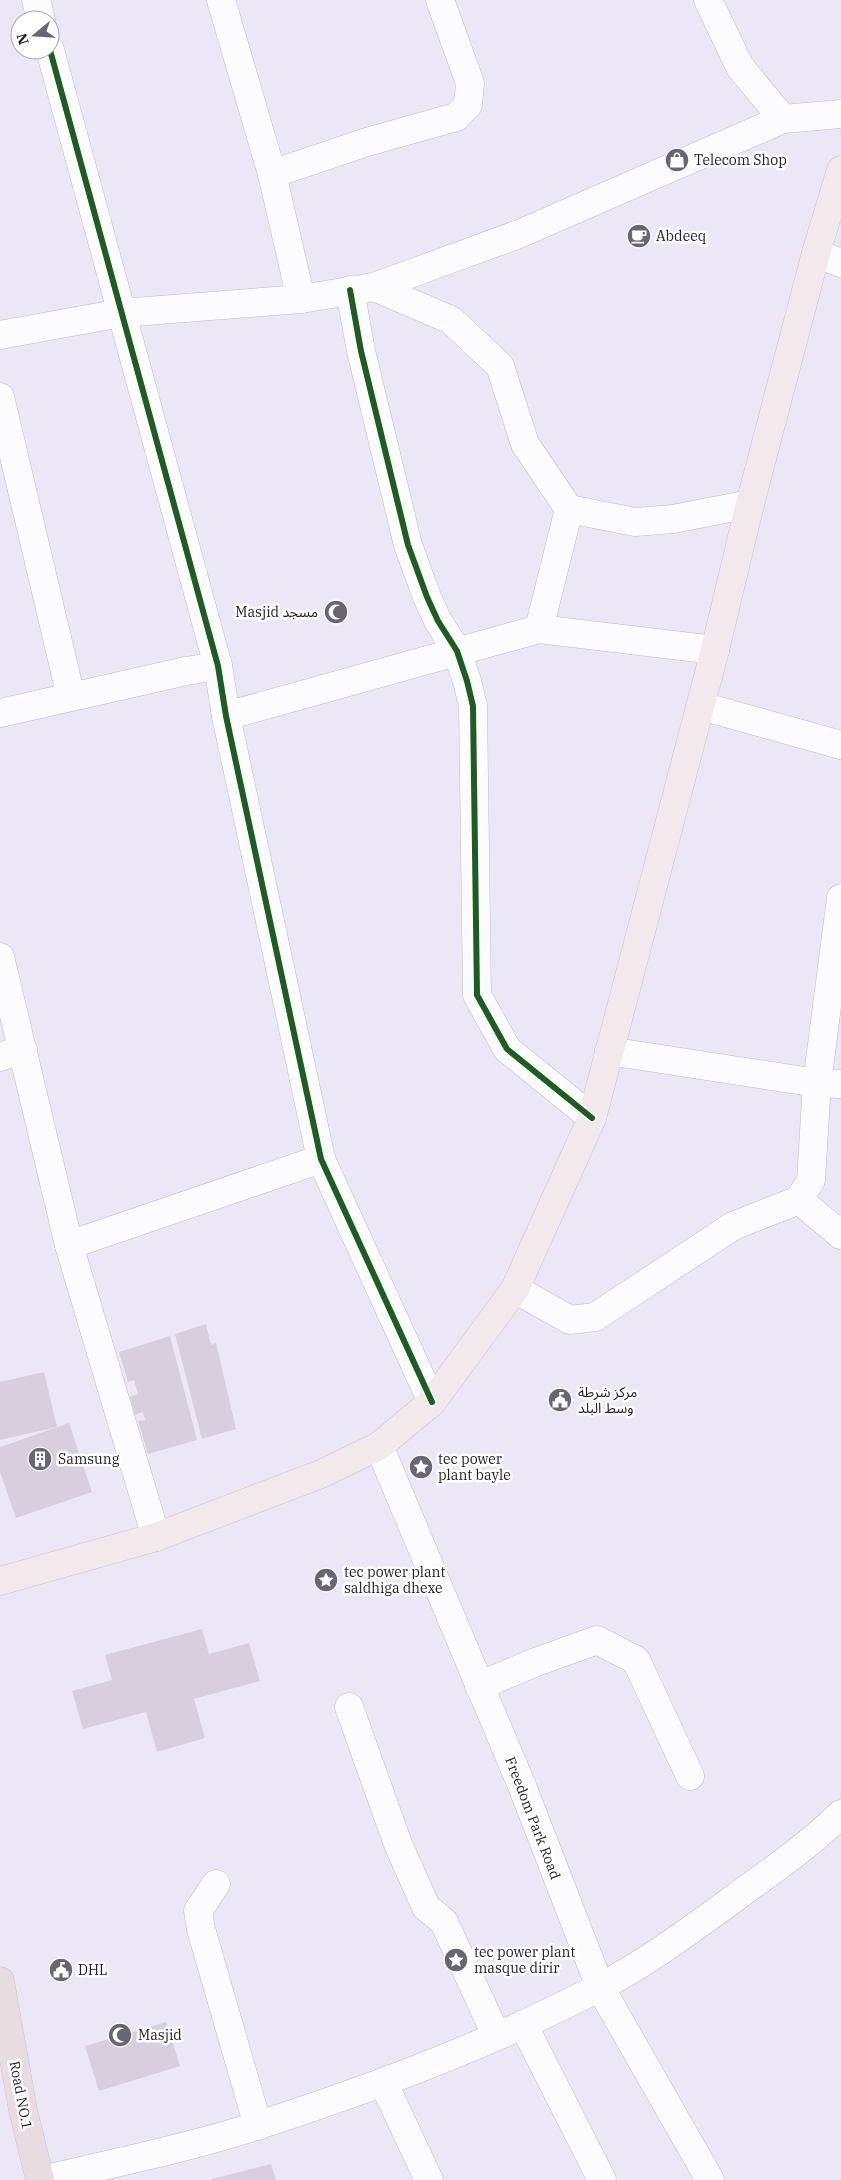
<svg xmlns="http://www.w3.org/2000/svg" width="841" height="2180" viewBox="0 0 841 2180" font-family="'IBM Plex Serif','Noto Sans Arabic',serif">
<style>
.building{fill:#d7cfde}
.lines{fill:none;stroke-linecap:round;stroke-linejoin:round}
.minor-casing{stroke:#bfbbc8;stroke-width:29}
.major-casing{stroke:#c8c5cd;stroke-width:29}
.highway-casing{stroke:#c8c5cd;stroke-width:29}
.minor{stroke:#fcfbfe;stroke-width:28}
.major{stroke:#f1e9ec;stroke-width:28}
.highway{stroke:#e9dce0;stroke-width:28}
.cycleway-casing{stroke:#fff;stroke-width:9}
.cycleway{stroke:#1b5e20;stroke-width:6}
.labels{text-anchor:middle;stroke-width:5;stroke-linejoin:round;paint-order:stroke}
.poi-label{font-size:14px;fill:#23202c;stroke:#fff;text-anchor:start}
.street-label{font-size:14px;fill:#23202c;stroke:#fff}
</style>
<rect width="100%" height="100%" fill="#ece7f7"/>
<g class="building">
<polygon points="206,1324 211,1345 216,1343 236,1429 202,1439 175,1334"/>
<polygon points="170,1336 197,1440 148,1454 138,1421 145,1420 143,1412 135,1415 130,1397 138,1394 134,1380 128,1382 119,1352"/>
<polygon points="44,1372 57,1427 0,1440 0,1382"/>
<polygon points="69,1423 92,1492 16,1518 0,1472 0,1447"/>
<polygon points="202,1629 209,1654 249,1643 260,1681 194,1699 205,1738 157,1752 146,1712 83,1729 72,1691 112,1680 105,1655"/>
<polygon points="166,2022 180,2066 99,2091 85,2046"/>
<polygon points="271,2164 276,2180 212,2180 212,2179"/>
</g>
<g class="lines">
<g class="minor-casing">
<g id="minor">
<polyline points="36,0 41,20"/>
<polyline points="221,0 272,174 301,299"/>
<polyline points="708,0 740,67 783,119"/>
<polyline points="50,50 218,666 226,716 321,1159 432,1402"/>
<polyline points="272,174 367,142 456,117 468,105 470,83 440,0"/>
<polyline points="816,253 841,263"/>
<polyline points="374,287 451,320 500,366 525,444 569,509 635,522 673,519 750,504"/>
<polyline points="350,290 361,351 408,545 427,597 438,621 457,651 467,681 473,706 477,995 507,1049 592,1118"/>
<polyline points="0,335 121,313 301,299 374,287 519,234 783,119 841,114"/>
<polyline points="0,397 71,697"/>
<polyline points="539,629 569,509"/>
<polyline points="701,706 841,745"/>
<polyline points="0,713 186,671 218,666"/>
<polyline points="226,716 539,629 715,650"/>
<polyline points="0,957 69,1245 156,1537"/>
<polyline points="609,1051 817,1083 841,1084"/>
<polyline points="0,1057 23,1049"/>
<polyline points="799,1200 841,1235"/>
<polyline points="69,1245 321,1159"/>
<polyline points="515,1289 570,1320 595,1317 733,1226 799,1200 811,1180 817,1083 841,898"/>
<polyline points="379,1446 522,1786 600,1987 710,2180"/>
<polyline points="479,1686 536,1662 597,1640 636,1660 690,1776"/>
<polyline points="349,1707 398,1844 426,1907 444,1922 496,2035"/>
<polyline points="216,1884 198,1911 201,1929 258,2126"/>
<polyline points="523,2024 602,2180"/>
<polyline points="383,2082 429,2180"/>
<path d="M 42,2180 C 114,2163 188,2148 259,2125 C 374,2088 491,2044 598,1988 C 647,1963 692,1929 736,1897 C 772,1871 809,1845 841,1814"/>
</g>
</g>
<g class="major-casing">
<polyline id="major" points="0,1581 156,1537 321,1474 379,1446 432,1402 515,1289 592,1118 715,650 750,504 816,253 841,170"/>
</g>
<g class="highway-casing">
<polyline id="highway" points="0,1981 23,2110 40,2180"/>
</g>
<use href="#minor" class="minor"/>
<use href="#major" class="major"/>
<use href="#highway" class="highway"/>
<g class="cycleway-casing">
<g id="cycleway">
<polyline points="50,50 218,666 226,716 321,1159 432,1402"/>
<polyline points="350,290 361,351 408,545 427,597 438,621 457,651 467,681 473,706 477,995 507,1049 592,1118"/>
</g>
</g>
<use href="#cycleway" class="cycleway"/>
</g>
<defs>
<g id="shop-disc" transform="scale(1.25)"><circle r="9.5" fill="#696673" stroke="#fff"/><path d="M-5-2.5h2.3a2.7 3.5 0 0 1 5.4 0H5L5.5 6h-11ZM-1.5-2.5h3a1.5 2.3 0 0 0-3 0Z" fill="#fff"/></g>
<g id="cafe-disc" transform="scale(1.25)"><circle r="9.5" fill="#696673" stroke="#fff"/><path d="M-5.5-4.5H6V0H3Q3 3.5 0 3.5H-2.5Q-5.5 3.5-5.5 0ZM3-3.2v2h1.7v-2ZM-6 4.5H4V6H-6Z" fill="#fff"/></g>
<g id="mosque-disc" transform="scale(1.25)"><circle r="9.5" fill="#696673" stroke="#fff"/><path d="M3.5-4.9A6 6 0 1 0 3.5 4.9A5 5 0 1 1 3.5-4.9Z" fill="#fff"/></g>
<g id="civic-disc" transform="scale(1.25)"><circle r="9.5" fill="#696673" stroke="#fff"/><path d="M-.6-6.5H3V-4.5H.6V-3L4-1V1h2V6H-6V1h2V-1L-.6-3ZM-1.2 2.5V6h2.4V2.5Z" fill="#fff"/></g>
<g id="building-disc" transform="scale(1.25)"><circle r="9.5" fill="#696673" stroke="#fff"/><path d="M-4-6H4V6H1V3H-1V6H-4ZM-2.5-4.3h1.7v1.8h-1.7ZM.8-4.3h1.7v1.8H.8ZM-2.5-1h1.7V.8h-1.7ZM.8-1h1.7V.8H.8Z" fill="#fff"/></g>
<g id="sight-disc" transform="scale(1.25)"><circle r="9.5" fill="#696673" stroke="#fff"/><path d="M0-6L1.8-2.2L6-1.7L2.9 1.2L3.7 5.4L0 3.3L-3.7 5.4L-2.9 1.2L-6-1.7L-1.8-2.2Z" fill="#fff"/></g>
</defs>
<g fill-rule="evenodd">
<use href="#shop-disc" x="677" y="160"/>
<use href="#cafe-disc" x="639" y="236"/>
<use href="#mosque-disc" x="336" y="612"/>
<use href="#civic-disc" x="560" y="1400"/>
<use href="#building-disc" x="40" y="1459"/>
<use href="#sight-disc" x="421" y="1467"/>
<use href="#sight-disc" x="326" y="1580"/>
<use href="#sight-disc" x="456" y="1960"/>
<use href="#civic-disc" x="61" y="1970"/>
<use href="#mosque-disc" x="120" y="2035"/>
</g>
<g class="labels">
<g class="poi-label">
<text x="694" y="165">Telecom Shop</text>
<text x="656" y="241">Abdeeq</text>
<text x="318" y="617" text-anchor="end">Masjid مسجد</text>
<text x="578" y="1397">مركز شرطة<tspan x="578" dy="16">وسط البلد</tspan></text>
<text x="58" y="1464">Samsung</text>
<text x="438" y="1464">tec power<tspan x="438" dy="16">plant bayle</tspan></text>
<text x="344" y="1577">tec power plant<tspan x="344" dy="16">saldhiga dhexe</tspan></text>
<text x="474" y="1957">tec power plant<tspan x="474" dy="16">masque dirir</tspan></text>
<text x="78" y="1975">DHL</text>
<text x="138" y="2040">Masjid</text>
</g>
<g class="street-label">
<text transform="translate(533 1818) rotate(69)" y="5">Freedom Park Road</text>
<text transform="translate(21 2095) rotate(79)" y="5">Road NO.1</text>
</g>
</g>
<g transform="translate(35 35) rotate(252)"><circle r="24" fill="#ffffff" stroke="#a7a6ab"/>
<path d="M0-4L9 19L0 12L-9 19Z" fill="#696673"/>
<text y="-8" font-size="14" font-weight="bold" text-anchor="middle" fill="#23202c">N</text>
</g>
</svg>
